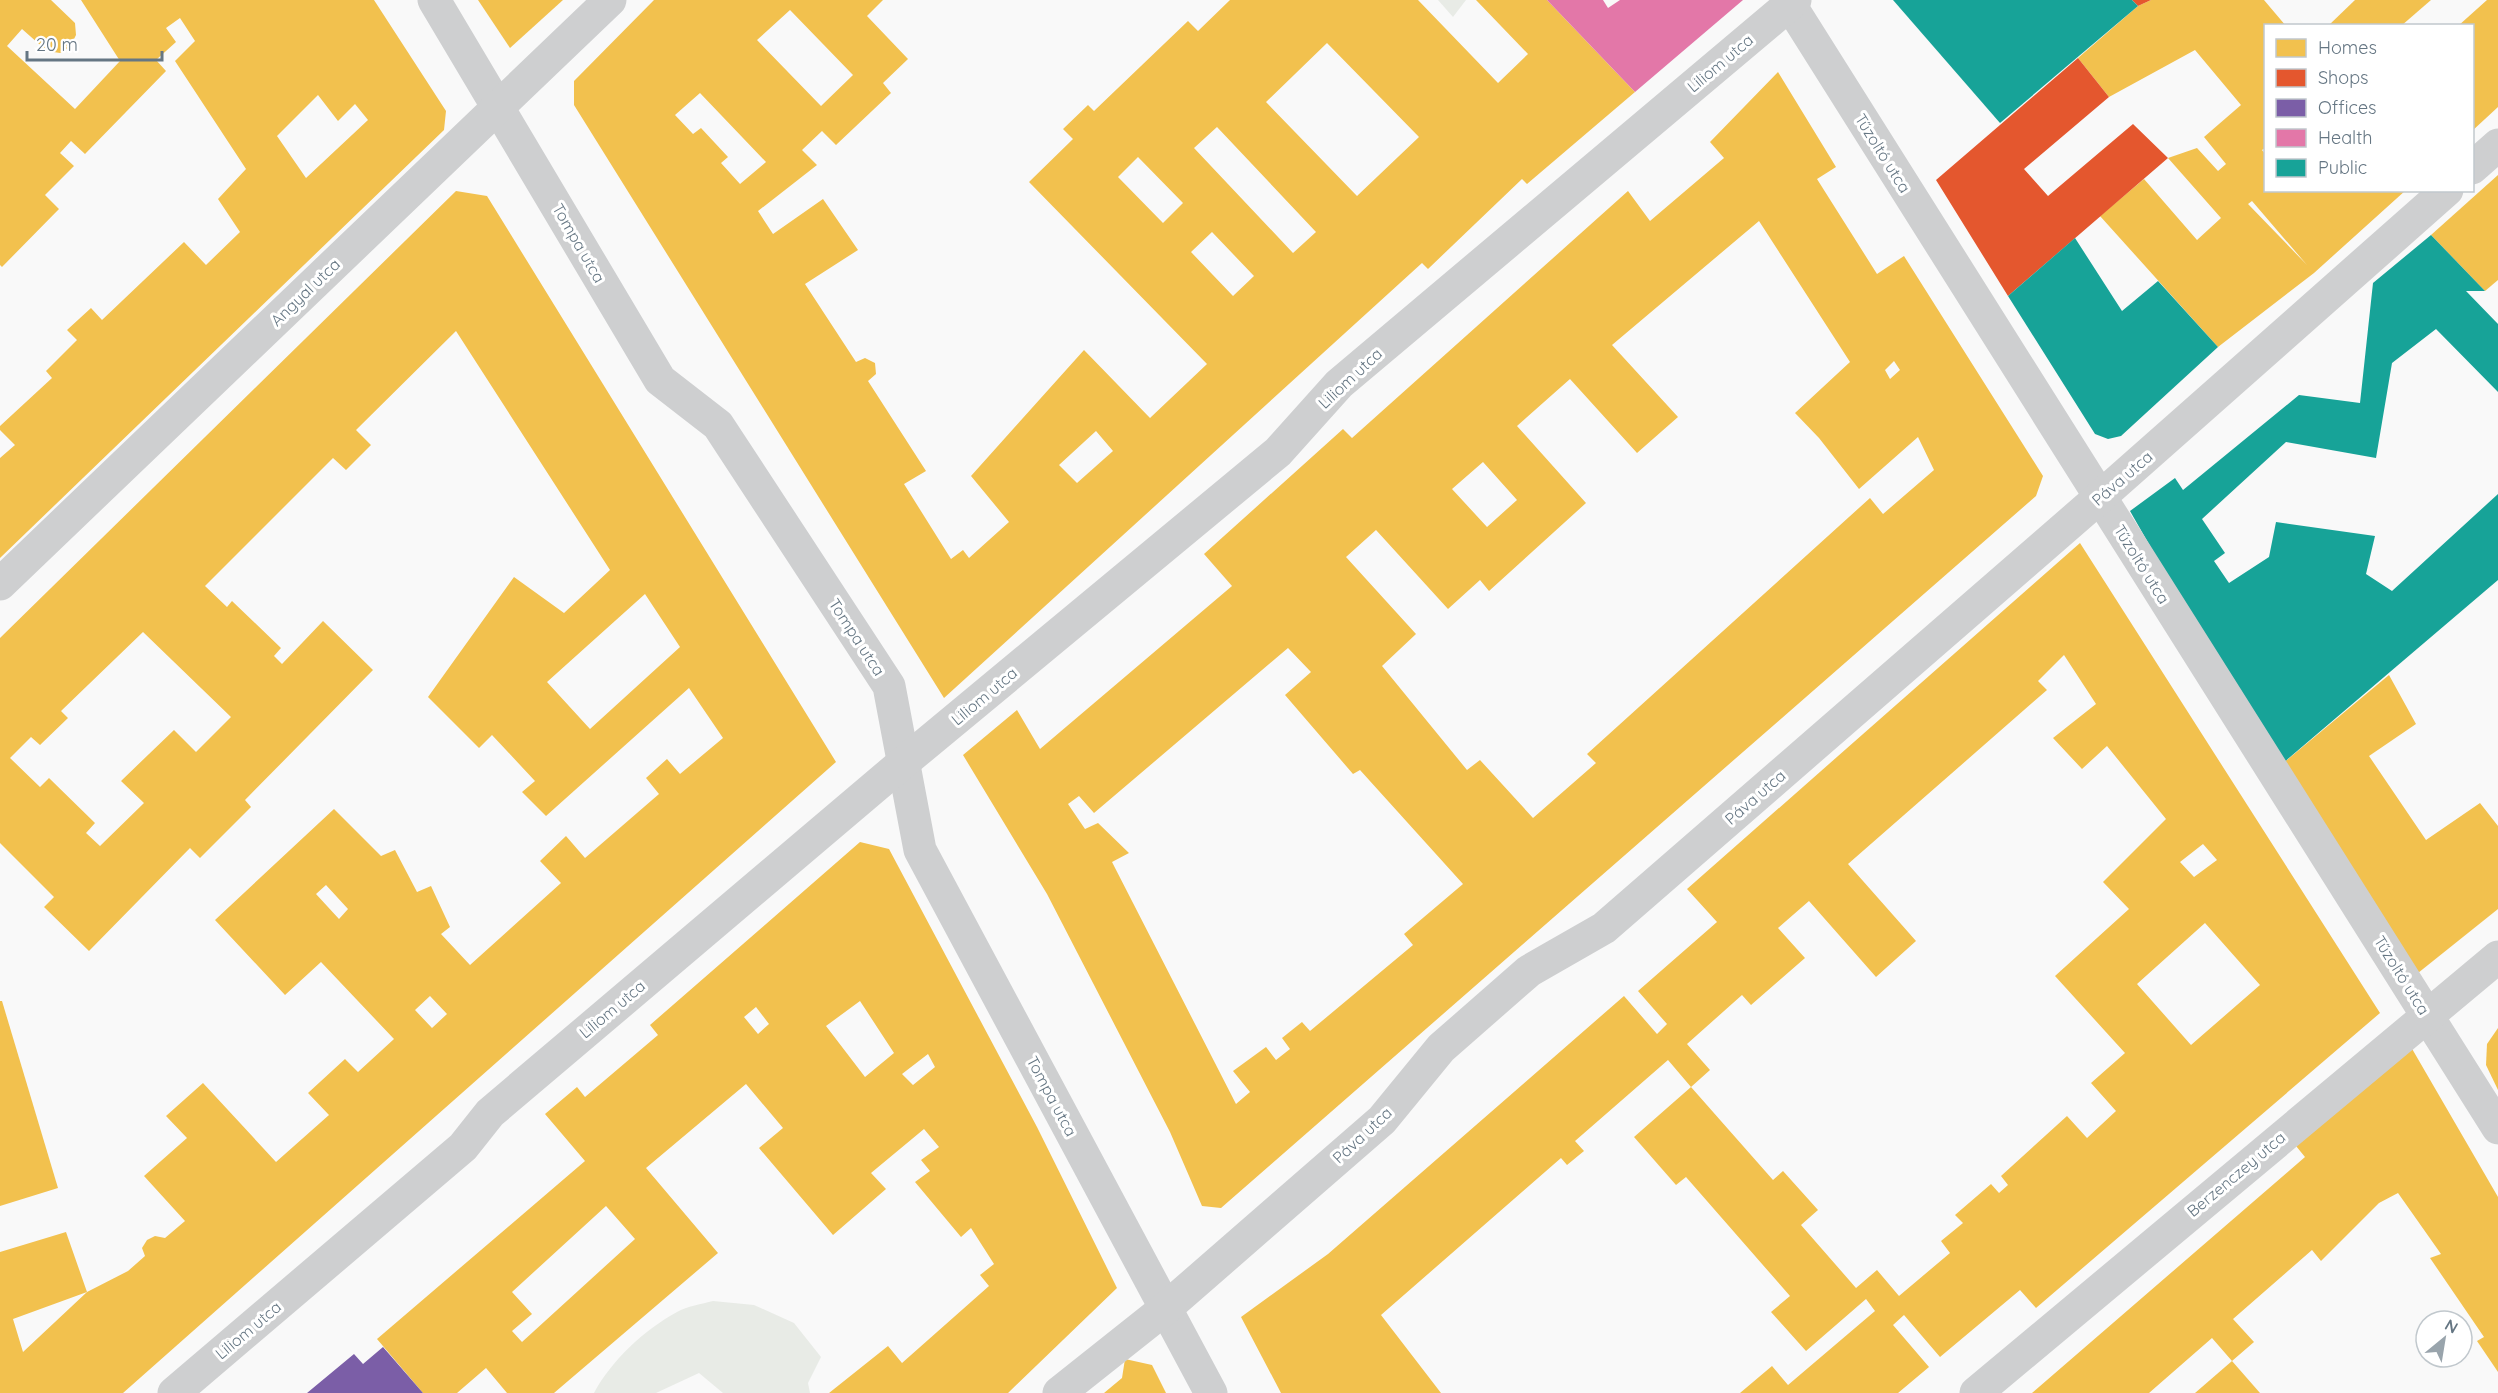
<svg xmlns="http://www.w3.org/2000/svg" width="2498" height="1393" viewBox="0 0 2498 1393" font-family="Quicksand,sans-serif">
<style>
.green{fill:#e8ebe6}
.homes{fill:#f2c14e;fill-rule:evenodd}
.shops{fill:#e4572e}
.offices{fill:#7b5ea7}
.health{fill:#e377a8}
.public{fill:#17a398}
.lines{fill:none;stroke-linecap:round;stroke-linejoin:round}
.minor{stroke:#cecfd0;stroke-width:33}
.labels{text-anchor:middle;stroke-width:6;stroke-linejoin:round;paint-order:stroke}
.street-label{font-size:16px;fill:#657683;stroke:#fff}
</style>
<rect width="100%" height="100%" fill="#f9f9f9"/>
<g class="green">
<polygon points="1438,0 1466,0 1453,17"/>
<path d="M 713,1301 L 754,1305 L 794,1323 L 821,1357 L 808,1383 L 810,1393 L 723,1393 L 699,1373 L 656,1393 L 594,1393 C 611,1361 644,1330 677,1312 C 687,1306 702,1304 713,1301 Z"/>
</g>
<g class="homes">
<path d="M 0,0 L 51,0 L 75,23 L 76,35 L 70,47 L 60,53 L 47,51 L 22,29 L 7,46 L 75,109 L 120,61 L 81,0 L 374,0 L 446,111 L 444,130 L 0,558 L 0,458 L 15,445 L 0,430 L 0,426 L 52,378 L 46,371 L 77,340 L 67,330 L 91,308 L 102,320 L 184,242 L 206,265 L 240,232 L 218,199 L 246,169 L 175,61 L 195,41 L 180,18 L 166,28 L 176,42 L 156,60 L 166,71 L 85,154 L 71,141 L 60,153 L 74,166 L 45,195 L 59,209 L 2,267 L 0,265 ZM 318,95 L 338,121 L 355,104 L 368,120 L 306,178 L 277,136 Z"/>
<polygon points="478,0 563,0 510,48"/>
<path d="M 654,0 L 883,0 L 867,16 L 908,59 L 883,83 L 891,93 L 836,145 L 822,131 L 802,150 L 817,165 L 758,211 L 773,234 L 823,199 L 858,250 L 805,284 L 856,362 L 865,358 L 875,363 L 876,374 L 868,381 L 926,471 L 904,484 L 951,559 L 963,550 L 969,558 L 1009,522 L 971,476 L 1084,350 L 1150,418 L 1207,364 L 1029,182 L 1073,139 L 1063,129 L 1088,105 L 1094,111 L 1188,21 L 1198,31 L 1230,0 L 1418,0 L 1498,83 L 1528,54 L 1476,0 L 1547,0 L 1635,92 L 1527,184 L 1522,179 L 1428,269 L 1422,263 L 944,698 L 574,105 L 574,81 ZM 790,10 L 853,75 L 821,106 L 757,40 ZM 1327,43 L 1419,137 L 1357,196 L 1266,102 ZM 700,93 L 766,162 L 740,184 L 721,163 L 728,157 L 701,128 L 693,134 L 675,115 ZM 1217,127 L 1316,232 L 1293,253 L 1194,148 ZM 1138,157 L 1183,203 L 1163,223 L 1118,177 ZM 1212,232 L 1254,276 L 1233,296 L 1191,252 ZM 1096,431 L 1113,451 L 1077,483 L 1059,465 Z"/>
<path d="M 2151,0 L 2264,0 L 2286,26 L 2265,26 L 2265,148 L 2262,150 L 2265,154 L 2265,190 L 2406,190 L 2314,273 L 2218,347 L 2100,216 L 2144,179 L 2197,240 L 2221,218 L 2168,158 L 2197,148 L 2218,171 L 2226,164 L 2204,137 L 2241,105 L 2195,50 L 2109,97 L 2078,58 L 2138,6 ZM 2252,201 L 2307,265 L 2248,204 Z"/>
<polygon points="2355,0 2431,0 2401,26 2328,26"/>
<polygon points="2487,0 2498,0 2498,107 2472,131 2472,26 2458,26"/>
<path d="M 1778,72 L 1836,167 L 1817,179 L 1877,274 L 1904,256 L 2043,476 L 2036,496 L 1221,1208 L 1202,1206 L 1170,1132 L 1047,894 L 963,755 L 1017,710 L 1040,749 L 1232,586 L 1204,554 L 1343,429 L 1352,438 L 1628,191 L 1650,221 L 1724,158 L 1710,142 ZM 1759,221 L 1850,362 L 1795,413 L 1819,438 L 1859,489 L 1918,437 L 1934,470 L 1883,514 L 1870,498 L 1587,754 L 1596,763 L 1533,818 L 1480,760 L 1467,770 L 1382,666 L 1416,634 L 1346,557 L 1376,530 L 1448,609 L 1480,580 L 1489,591 L 1586,503 L 1517,426 L 1570,379 L 1637,453 L 1678,417 L 1612,345 ZM 1894,361 L 1900,370 L 1890,379 L 1885,370 ZM 1483,462 L 1517,500 L 1487,527 L 1452,489 ZM 1288,648 L 1311,672 L 1285,695 L 1353,774 L 1360,770 L 1463,884 L 1404,934 L 1413,945 L 1310,1031 L 1302,1022 L 1282,1038 L 1290,1049 L 1276,1060 L 1266,1047 L 1233,1071 L 1250,1092 L 1236,1104 L 1112,862 L 1129,853 L 1098,823 L 1085,829 L 1068,804 L 1079,796 L 1094,813 Z"/>
<polygon points="2498,175 2498,280 2485,291 2431,235"/>
<path d="M 456,191 L 487,196 L 836,762 L 123,1393 L 0,1393 L 0,1252 L 66,1232 L 87,1292 L 128,1271 L 145,1256 L 142,1248 L 147,1240 L 155,1236 L 165,1238 L 185,1221 L 144,1176 L 187,1138 L 166,1116 L 203,1083 L 276,1162 L 329,1115 L 308,1093 L 345,1059 L 358,1072 L 394,1039 L 321,962 L 285,995 L 215,920 L 334,809 L 381,856 L 395,850 L 417,892 L 431,886 L 450,927 L 441,934 L 470,965 L 561,883 L 540,861 L 566,836 L 585,858 L 659,794 L 646,778 L 667,759 L 680,774 L 723,738 L 689,688 L 546,816 L 522,792 L 535,781 L 492,735 L 479,748 L 428,697 L 514,577 L 564,613 L 610,570 L 456,331 L 356,430 L 371,445 L 346,470 L 333,458 L 205,586 L 227,607 L 232,601 L 281,648 L 274,656 L 282,664 L 323,621 L 373,670 L 245,800 L 251,807 L 200,858 L 190,848 L 89,951 L 44,907 L 54,897 L 0,843 L 0,638 ZM 645,594 L 680,647 L 590,729 L 547,682 ZM 143,632 L 231,717 L 196,752 L 174,730 L 149,754 L 121,781 L 144,803 L 100,846 L 86,833 L 95,823 L 49,778 L 40,787 L 10,758 L 31,737 L 40,745 L 68,718 L 61,711 ZM 326,885 L 348,909 L 339,919 L 316,894 ZM 430,996 L 447,1014 L 432,1028 L 415,1010 ZM 87,1292 L 23,1352 L 13,1319 Z"/>
<path d="M 2080,543 L 2380,1013 L 2036,1308 L 2020,1290 L 1940,1357 L 1904,1315 L 1893,1325 L 1929,1367 L 1898,1393 L 1740,1393 L 1772,1366 L 1788,1385 L 1875,1311 L 1866,1299 L 1806,1351 L 1771,1312 L 1790,1296 L 1686,1177 L 1676,1185 L 1634,1137 L 1691,1087 L 1773,1180 L 1783,1171 L 1818,1210 L 1801,1225 L 1856,1288 L 1877,1270 L 1899,1296 L 1950,1253 L 1941,1241 L 1963,1223 L 1955,1215 L 1991,1184 L 1999,1193 L 2008,1185 L 2001,1176 L 2067,1116 L 2087,1138 L 2116,1111 L 2091,1083 L 2125,1053 L 2055,976 L 2129,909 L 2103,882 L 2166,819 L 2107,746 L 2082,769 L 2053,738 L 2096,704 L 2064,655 L 2038,681 L 2047,690 L 1848,864 L 1916,941 L 1876,977 L 1809,901 L 1778,928 L 1805,958 L 1751,1005 L 1742,995 L 1687,1044 L 1710,1070 L 1691,1087 L 1668,1060 L 1575,1141 L 1584,1151 L 1567,1165 L 1561,1158 L 1381,1315 L 1441,1393 L 1281,1393 L 1241,1317 L 1328,1254 L 1624,996 L 1657,1034 L 1667,1024 L 1638,991 L 1717,922 L 1687,889 ZM 2203,844 L 2217,860 L 2194,877 L 2180,862 ZM 2205,923 L 2260,985 L 2191,1045 L 2137,984 Z"/>
<polygon points="2389,675 2416,724 2369,756 2426,840 2480,803 2498,826 2498,909 2413,977 2282,764"/>
<path d="M 860,842 L 889,849 L 1037,1127 L 1117,1288 L 1008,1393 L 829,1393 L 888,1346 L 902,1363 L 989,1286 L 980,1275 L 994,1264 L 971,1228 L 961,1237 L 915,1182 L 930,1171 L 921,1160 L 939,1147 L 924,1129 L 871,1173 L 886,1189 L 833,1235 L 759,1148 L 783,1128 L 746,1084 L 646,1168 L 718,1253 L 554,1393 L 507,1393 L 486,1368 L 457,1393 L 423,1393 L 377,1339 L 585,1161 L 545,1114 L 577,1087 L 585,1097 L 658,1035 L 650,1025 ZM 860,1001 L 894,1053 L 865,1077 L 826,1026 ZM 756,1007 L 769,1024 L 758,1034 L 744,1017 ZM 928,1054 L 935,1067 L 913,1085 L 902,1074 ZM 606,1206 L 635,1239 L 522,1342 L 512,1331 L 532,1314 L 512,1292 Z"/>
<polygon points="0,1001 2,1001 58,1188 0,1206"/>
<polygon points="2498,1028 2498,1090 2486,1065 2487,1044"/>
<polygon points="2411,1047 2498,1197 2498,1372 2477,1341 2484,1337 2430,1258 2441,1254 2398,1193 2379,1203 2321,1261 2312,1250 2233,1319 2254,1342 2232,1361 2212,1338 2149,1393 2032,1393 2305,1157 2296,1146"/>
<polygon points="1125,1359 1152,1365 1166,1393 1104,1393 1122,1378"/>
<polygon points="2232,1361 2260,1393 2195,1393"/>
</g>
<g class="shops">
<polygon points="2132,0 2151,0 2138,6"/>
<polygon points="2078,58 2109,97 2024,169 2048,196 2133,124 2168,158 2008,296 1936,180"/>
</g>
<polygon class="offices" points="383,1347 423,1393 307,1393 354,1354 363,1364"/>
<polygon class="health" points="1547,0 1603,0 1608,8 1620,0 1743,0 1635,92"/>
<g class="public">
<polygon points="1893,0 2132,0 2138,6 2000,123"/>
<polygon points="2431,235 2485,291 2466,291 2498,324 2498,392 2436,329 2392,363 2376,458 2286,442 2202,519 2225,553 2214,561 2229,583 2269,557 2276,522 2375,536 2366,574 2392,591 2498,494 2498,580 2282,764 2174,588 2130,511 2175,478 2183,490 2299,395 2360,403 2373,283"/>
<polygon points="2075,238 2122,311 2158,281 2218,347 2121,436 2108,439 2095,434 2008,296"/>
</g>
<g class="lines">
<g class="minor">
<polyline points="434,0 660,380 718,425 889,686 920,850 1211,1393"/>
<polyline points="1787,0 2498,1128"/>
<polyline points="2472,168 2498,145"/>
<polyline points="0,584 610,0"/>
<polyline points="174,1393 463,1147 490,1113 904,762 1278,452 1339,384 1795,0"/>
<polyline points="1059,1393 1166,1308 1382,1120 1441,1048 1529,971 1604,928 2100,497 2447,190"/>
<polyline points="1976,1393 2498,957"/>
</g>
</g>
<g class="labels">
<g class="street-label">
<text transform="translate(1720 63) rotate(-40)" y="6">Liliom utca</text>
<text transform="translate(1883 153) rotate(58)" y="6">Tűzoltó utca</text>
<text transform="translate(579 243) rotate(60)" y="6">Tompa utca</text>
<text transform="translate(305 292) rotate(-44)" y="6">Angyal utca</text>
<text transform="translate(1350 378) rotate(-43)" y="6">Liliom utca</text>
<text transform="translate(2122 478) rotate(-41)" y="6">Páva utca</text>
<text transform="translate(2142 564) rotate(58)" y="6">Tűzoltó utca</text>
<text transform="translate(857 637) rotate(57)" y="6">Tompa utca</text>
<text transform="translate(984 696) rotate(-40)" y="6">Liliom utca</text>
<text transform="translate(1755 797) rotate(-41)" y="6">Páva utca</text>
<text transform="translate(2402 975) rotate(58)" y="6">Tűzoltó utca</text>
<text transform="translate(612 1009) rotate(-40)" y="6">Liliom utca</text>
<text transform="translate(1052 1096) rotate(62)" y="6">Tompa utca</text>
<text transform="translate(1362 1135) rotate(-43)" y="6">Páva utca</text>
<text transform="translate(2236 1174) rotate(-40)" y="6">Berzenczey utca</text>
<text transform="translate(248 1330) rotate(-40)" y="6">Liliom utca</text>
</g>
</g>
<rect x="2264" y="24" width="210" height="168" fill="#ffffff" stroke="#c1c8cd" stroke-width="1.5"/>
<rect x="2276" y="39" width="30" height="18" fill="#f2c14e" stroke="#c1c8cd" stroke-width="1.5"/>
<text x="2318" y="54" font-size="18" fill="#657683">Homes</text>
<rect x="2276" y="69" width="30" height="18" fill="#e4572e" stroke="#c1c8cd" stroke-width="1.5"/>
<text x="2318" y="84" font-size="18" fill="#657683">Shops</text>
<rect x="2276" y="99" width="30" height="18" fill="#7b5ea7" stroke="#c1c8cd" stroke-width="1.5"/>
<text x="2318" y="114" font-size="18" fill="#657683">Offices</text>
<rect x="2276" y="129" width="30" height="18" fill="#e377a8" stroke="#c1c8cd" stroke-width="1.5"/>
<text x="2318" y="144" font-size="18" fill="#657683">Health</text>
<rect x="2276" y="159" width="30" height="18" fill="#17a398" stroke="#c1c8cd" stroke-width="1.5"/>
<text x="2318" y="174" font-size="18" fill="#657683">Public</text>
<g transform="translate(2444 1339) rotate(30)"><circle r="28" fill="#ffffff" stroke="#c1c8cd" stroke-width="1.5"/>
<path d="M0-4.5L10 22L0 15L-10 22Z" fill="#99a4ac"/>
<text y="-9" font-size="16" font-weight="bold" text-anchor="middle" fill="#657683">N</text>
</g>
<path d="M27 51v9h135v-9" fill="none" stroke="#657683" stroke-width="3"/>
<text x="36" y="51" font-size="18" fill="#657683" stroke="#ffffff" stroke-width="4.5" paint-order="stroke">20 m</text>
</svg>
